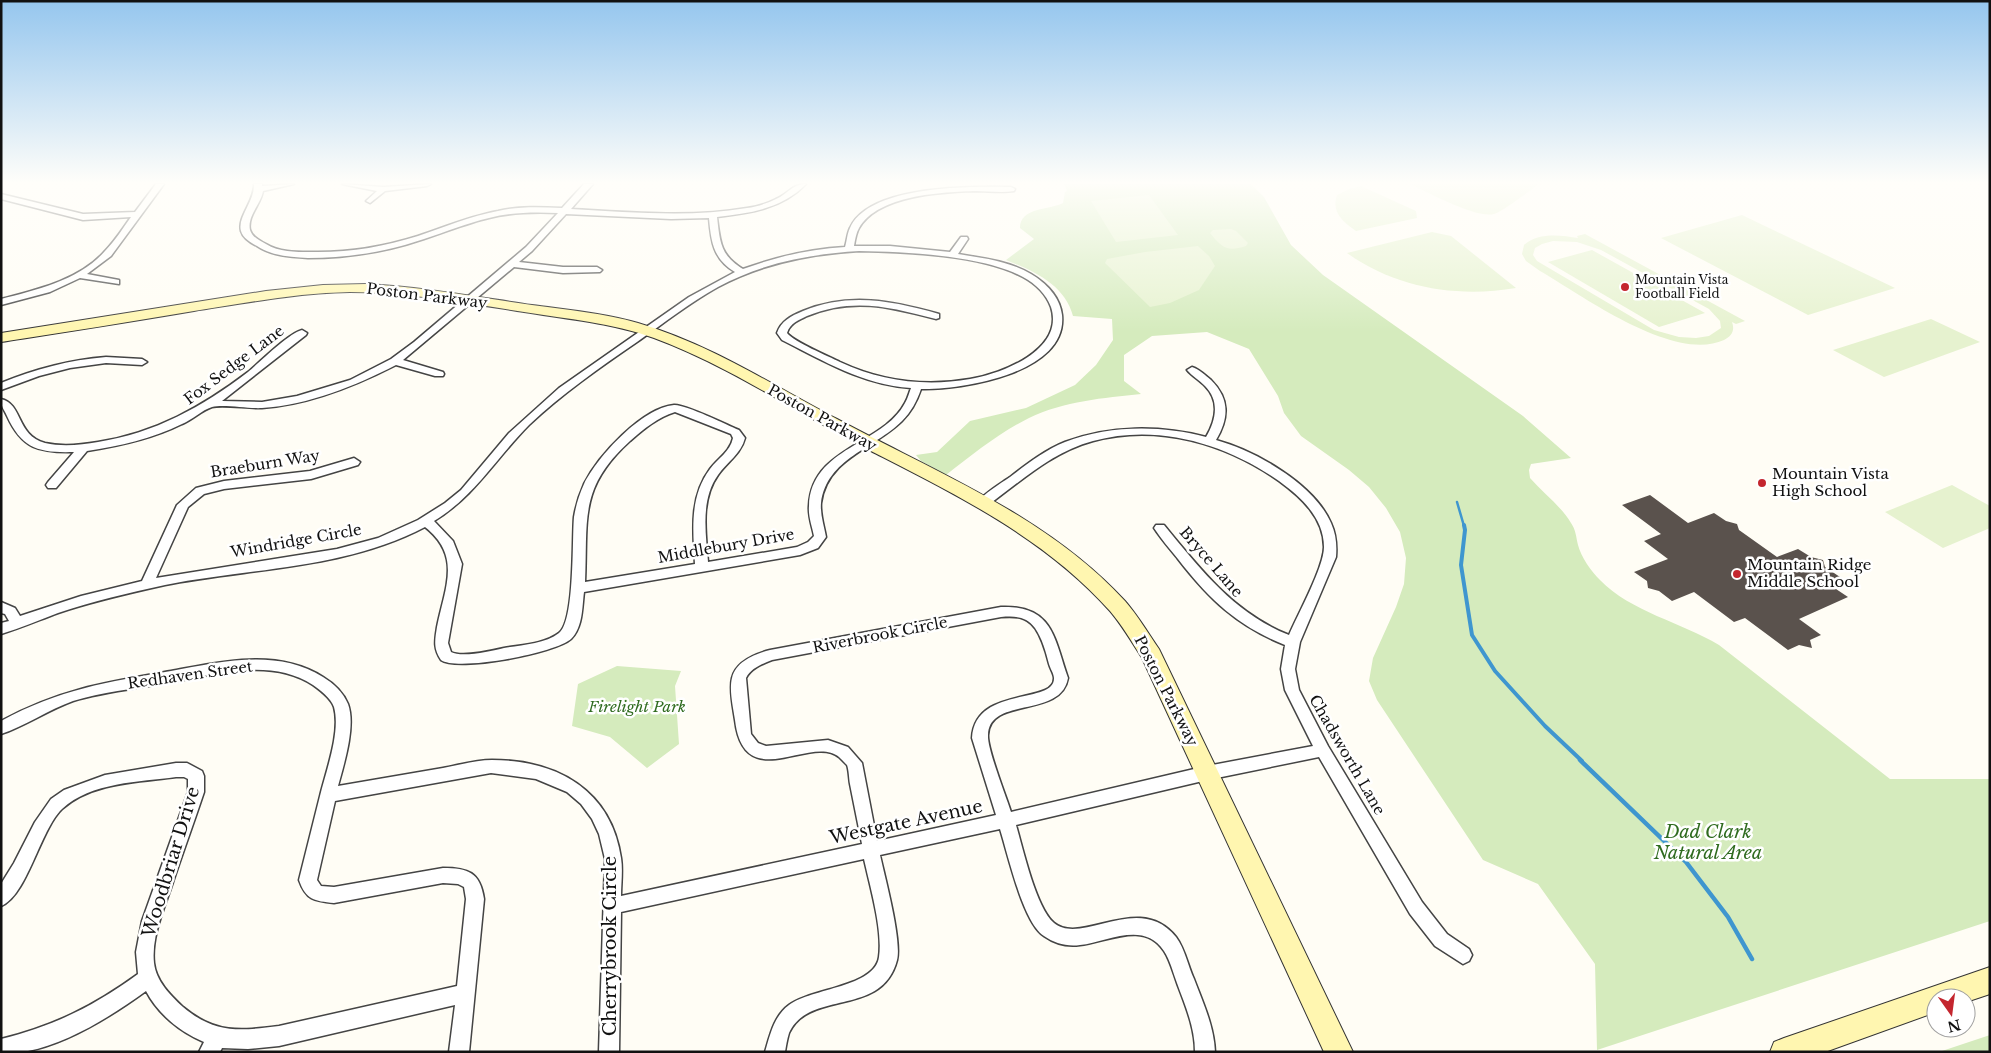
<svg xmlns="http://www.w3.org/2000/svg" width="1991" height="1053" viewBox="0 0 1991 1053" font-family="'Libre Baskerville',serif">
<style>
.green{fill:#d5ebbd}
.pitch{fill:#e6f2cf;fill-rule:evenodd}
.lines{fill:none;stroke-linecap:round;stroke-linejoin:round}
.stream-far2{stroke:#3f96cf;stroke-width:2.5}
.stream-far1{stroke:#3f96cf;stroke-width:4}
.stream{stroke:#3f96cf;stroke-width:4.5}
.building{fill:#5a524d}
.street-casing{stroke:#444;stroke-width:3}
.secondary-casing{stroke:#333;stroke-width:2}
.street{fill:#fff;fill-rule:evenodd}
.secondary{fill:#fff6b0;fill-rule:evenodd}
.poi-dot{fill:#c4262e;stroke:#fff;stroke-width:2}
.labels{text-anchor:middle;stroke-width:5;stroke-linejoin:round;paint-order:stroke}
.far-poi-label{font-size:12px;fill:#111;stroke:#fff;text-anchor:start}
.street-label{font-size:15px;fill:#111;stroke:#fff}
.poi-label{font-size:15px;fill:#111;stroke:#fff;text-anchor:start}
.park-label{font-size:15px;font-style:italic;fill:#2f6b1f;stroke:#fff}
.near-street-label{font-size:18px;fill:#111;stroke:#fff}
.near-park-label{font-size:18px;font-style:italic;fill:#2f6b1f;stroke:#fff}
</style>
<rect width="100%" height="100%" fill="#fffdf5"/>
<g class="green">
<path d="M 1064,184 L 1251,184 L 1264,197 L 1291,245 L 1323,275 L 1523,416 L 1571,458 L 1531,464 L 1529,470 L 1530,478 C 1543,493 1561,506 1571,523 C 1576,530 1576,537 1578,545 C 1581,557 1591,571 1600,580 C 1631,612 1681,622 1719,645 L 1890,779 L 1990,779 L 1990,921 L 1597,1050 L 1595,964 L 1538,884 L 1483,860 L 1377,700 L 1369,681 L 1373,658 L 1396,607 L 1404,584 L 1406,558 L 1400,532 L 1386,508 L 1369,487 L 1349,470 L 1301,436 L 1284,413 L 1278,396 L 1249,349 L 1207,332 L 1152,336 L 1124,355 L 1124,381 L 1141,394 C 1104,398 1064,401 1029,418 C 999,433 973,454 946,475 L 921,461 L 916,455 L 937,452 L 970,421 L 1026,408 L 1075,385 L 1096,365 L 1113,340 L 1112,319 L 1073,316 C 1065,285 1034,271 1006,260 L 1034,239 L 1020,228 C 1020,207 1050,210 1063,203 L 1065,192 L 1067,191 Z"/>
<polygon points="617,666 681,671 675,686 679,744 647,768 610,737 572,726 578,684"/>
<polygon points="1990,1035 1990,1052 1939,1052"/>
</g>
<g class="pitch">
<path d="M 1410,184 L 1539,184 C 1529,191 1503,211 1494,214 C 1477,219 1427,192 1410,184 Z"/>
<path d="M 1361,186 L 1416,211 L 1417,218 L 1356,231 C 1343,222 1331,212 1337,195 L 1349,189 Z"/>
<polygon points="1149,195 1178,235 1116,242 1091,201"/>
<polygon points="1742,215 1895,288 1808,315 1661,238"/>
<path d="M 1231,229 L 1236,231 L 1248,243 L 1246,246 C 1227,252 1222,248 1210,233 L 1213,230 Z"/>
<path d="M 1432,232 L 1451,236 L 1516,288 C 1457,298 1396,288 1347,253 Z"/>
<path d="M 1585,234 L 1745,321 L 1736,324 L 1732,322 C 1735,330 1732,336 1724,340 C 1674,363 1583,296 1540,271 L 1526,261 L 1522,254 L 1524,245 C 1538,232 1561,235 1578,238 L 1577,236 ZM 1553,241 L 1577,242 L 1601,250 L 1709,309 L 1720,321 L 1721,328 L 1709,336 L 1696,338 L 1679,337 L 1654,330 L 1537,261 L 1533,255 L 1535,248 L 1542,244 Z"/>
<polygon points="1198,246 1209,256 1215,266 1199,290 1170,303 1150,307 1105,263 1107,259 1145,252"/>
<polygon points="1592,250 1705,313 1659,327 1548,262"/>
<polygon points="1931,319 1980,342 1884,377 1833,350"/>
<polygon points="1952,485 1990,506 1990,528 1943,548 1885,512"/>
</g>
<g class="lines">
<polyline class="stream-far2" points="1457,502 1464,526"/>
<polyline class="stream-far1" points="1464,525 1465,530 1461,565 1472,635 1495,671 1545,726 1582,761"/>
<polyline class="stream" points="1580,760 1686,862 1728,917 1752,959"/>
</g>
<polygon class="building" points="1650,495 1688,523 1714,513 1726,521 1737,524 1739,530 1777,557 1798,549 1811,557 1823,560 1825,567 1840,577 1827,583 1848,597 1799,619 1821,635 1810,640 1812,648 1799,645 1788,650 1745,618 1734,622 1694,592 1672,601 1659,591 1648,588 1647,581 1634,572 1668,559 1644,541 1661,534 1622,505"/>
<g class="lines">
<g class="street-casing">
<g id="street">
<path d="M 156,184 L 164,184 L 111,256 L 87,274 L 119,280 L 119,284 L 80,278 L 50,292 L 1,305 L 1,299 C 36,290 80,280 105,251 C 115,241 123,228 131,217 L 83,220 L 1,199 L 1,194 L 83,214 L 135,212 Z"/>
<path d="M 254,184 L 262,184 L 262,186 L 294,184 L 263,191 C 261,204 247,216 250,230 C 252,237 260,241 266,244 C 279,252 295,252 310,252 C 347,253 383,247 418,236 C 445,227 470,216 498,211 C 519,206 541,207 562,208 L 584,184 L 593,184 L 571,209 C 629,212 689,218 747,208 C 756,207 768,203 776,199 C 788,194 792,184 806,184 C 782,209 750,213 717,217 C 720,242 720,255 743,269 C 776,257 809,249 845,247 C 847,241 847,234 850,228 C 869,185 971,186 1011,187 L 1015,189 L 1014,191 C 1002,193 988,191 976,191 C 942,192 878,195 859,228 C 856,233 855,240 854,246 L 890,246 L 950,252 L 961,237 L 967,237 L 968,239 L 958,254 C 983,258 1009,261 1031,274 C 1046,283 1060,297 1062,315 C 1068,373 962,390 921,389 C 917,401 911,412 902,421 C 874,449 827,458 821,503 C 820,514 824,526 826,537 L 818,548 L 800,555 L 584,592 C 582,607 583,627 571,639 C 556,653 457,672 441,660 C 433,648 435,640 437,627 C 445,587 462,556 425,527 C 346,569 251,568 165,585 C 129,593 93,601 58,613 C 39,620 21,628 1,634 L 1,623 L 9,621 L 5,614 L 1,613 L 1,602 L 15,608 L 20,616 L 81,596 L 142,581 L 177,505 L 196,488 L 224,481 L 310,471 L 354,458 L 360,462 L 358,465 L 311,479 L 224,489 L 204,494 L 188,507 L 156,578 L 337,549 L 378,538 L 418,520 L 445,503 L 461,490 L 509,433 L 559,388 L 689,297 L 735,272 C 713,259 711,241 709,218 L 671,219 L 566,214 L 532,251 L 519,262 L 563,267 L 597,267 L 602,270 L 600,272 L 563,273 L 514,267 L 403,360 L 443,372 L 444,374 L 443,376 L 435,376 L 396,365 C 355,386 309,405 262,408 C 249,409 224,404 212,407 C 202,410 192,420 182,424 C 152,439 120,446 87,451 L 56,488 L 48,488 L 46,485 L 48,482 L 74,452 C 39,453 22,449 7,416 C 4,409 1,407 1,399 C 23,404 16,435 45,443 C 62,447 81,445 98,442 C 155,433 202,407 248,372 C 260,362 289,333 302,330 L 307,333 L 306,335 L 222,401 L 262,402 L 297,396 L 350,380 L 391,359 L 414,342 L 526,247 L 558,213 C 535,212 512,212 489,218 C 467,223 446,232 424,239 C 386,252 348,258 308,258 C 290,257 272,256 257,246 C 251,243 243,238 241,231 C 237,217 255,201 254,184 ZM 859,251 C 906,252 982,255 1023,277 C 1036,284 1046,294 1051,307 C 1065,350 1001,374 970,379 C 925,387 881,381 840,362 C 828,356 794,342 787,333 C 790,323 799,320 807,316 C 853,297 890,307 936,319 L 939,318 L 939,314 C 893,301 849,292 803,311 C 791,316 781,321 777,333 L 782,340 C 824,361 863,385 911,388 C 909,393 908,398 905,403 C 883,445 811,447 809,506 C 808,516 812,526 814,536 L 808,542 L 797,547 L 708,562 C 706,534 700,500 718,475 C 727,462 741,454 745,438 L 739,430 C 727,425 685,404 674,405 C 642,408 598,456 584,484 C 579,495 576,505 574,517 C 572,539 575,621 559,633 C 545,644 521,645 504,648 C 491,651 462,658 451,652 L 448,643 L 462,564 L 453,541 L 434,521 C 475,496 496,458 529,425 C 562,394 599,368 637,342 C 664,323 689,303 718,287 C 762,263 810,254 859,251 ZM 675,412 L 731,434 L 733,438 C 730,452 718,458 710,469 C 689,497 693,531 695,564 L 585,582 C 588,520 578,488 630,441 C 644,429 658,417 675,412 Z"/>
<polygon points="342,184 383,187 431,184 427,186 385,191 370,203 366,201 377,191"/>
<path d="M 106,357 L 142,359 L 147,362 L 142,365 L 106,363 L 70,368 L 39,376 L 1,390 L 1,383 C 35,369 69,360 106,357 Z"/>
<path d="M 1192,367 C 1199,369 1205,375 1211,380 C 1230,399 1229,418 1216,440 C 1256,451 1314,484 1331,523 C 1336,534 1337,545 1336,557 L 1300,642 L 1295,669 L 1299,690 L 1328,746 L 1422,902 L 1447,934 L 1469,949 L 1472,955 L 1469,961 L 1463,964 L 1435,946 L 1410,914 L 1319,757 L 1207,780 L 1016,825 C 1023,849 1036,908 1054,923 C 1082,946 1139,891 1176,937 C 1185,949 1188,966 1194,979 C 1203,1003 1214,1026 1215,1052 L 1195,1052 C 1195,1027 1185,1005 1177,983 C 1173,972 1170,960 1164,951 C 1144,920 1107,942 1080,945 C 1067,947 1054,943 1044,936 C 1023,923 1008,854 1000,829 L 880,855 C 885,878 902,941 897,960 C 882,1018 809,989 789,1033 C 787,1039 786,1046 785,1052 L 765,1052 C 770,1035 774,1016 789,1005 C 812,988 875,987 879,957 C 883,930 870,886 864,859 L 621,912 L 619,1052 L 599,1052 L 605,859 L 599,834 L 592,819 L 581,804 L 567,792 L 536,779 L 491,773 L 335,801 L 317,880 L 321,886 L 334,887 L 443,868 C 468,868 480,872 484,899 L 469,1052 L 449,1052 L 455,1005 L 279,1046 L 248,1049 L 222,1048 L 220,1052 L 199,1052 L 204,1042 C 180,1032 158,1014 146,991 C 113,1015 69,1043 28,1051 C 20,1053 10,1052 1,1052 L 1,1039 C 54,1026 94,1006 138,974 L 136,952 L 142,921 L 188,792 L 188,779 L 184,777 L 176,777 C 140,782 91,782 62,809 C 40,830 27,896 1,906 L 1,884 L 14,863 L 35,822 L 51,799 L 64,790 L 105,775 L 176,763 L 187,763 L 202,771 L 204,776 L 204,792 C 194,822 183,852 173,882 C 165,907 151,936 154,963 C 156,981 170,995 183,1007 C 215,1034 240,1031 279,1026 L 457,986 L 466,899 L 464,887 L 458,884 L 443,883 L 334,903 C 314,901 306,900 299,880 C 306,852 313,824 320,796 C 326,771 341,732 334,707 C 331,698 320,690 313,685 C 268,656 211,676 162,684 C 133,689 102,692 73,701 C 48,710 25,726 1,734 L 1,721 C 60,689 107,682 171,671 C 221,662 277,648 323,677 C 333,683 343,692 348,704 C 356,726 344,764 338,786 C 373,780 408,774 443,768 C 459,765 476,760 492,760 C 557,760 611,790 621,858 C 623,870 621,884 621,896 L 862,844 C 858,824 854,804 850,784 C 849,779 849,770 847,765 C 845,763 841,759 839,757 C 811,734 744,796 735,720 C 733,707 729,690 732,678 C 736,661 755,654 770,650 L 1001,607 C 1053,605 1054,638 1068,678 C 1061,719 989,696 988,735 C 987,749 1006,796 1011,812 L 1207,766 L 1313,746 L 1285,690 L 1281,669 L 1285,645 C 1237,626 1209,599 1178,559 C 1170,549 1161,539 1154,528 L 1156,525 L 1164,525 C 1201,570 1234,613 1289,635 C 1298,614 1324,567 1324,547 C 1324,518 1301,497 1279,481 C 1226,444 1158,423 1093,441 C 1052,452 1021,481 987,506 L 983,507 L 977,503 C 984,493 1000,484 1010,477 C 1027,464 1045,450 1065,442 C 1109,425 1161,425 1206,437 C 1216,420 1220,401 1205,386 C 1199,380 1192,376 1187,370 ZM 1001,617 C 1015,616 1026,616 1035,628 C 1042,638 1046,652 1049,664 C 1050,668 1054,674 1054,678 C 1055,705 975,685 972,738 L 996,815 L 877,841 L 862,763 L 848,747 L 828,740 L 766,746 L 758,743 L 751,734 L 746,678 C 751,668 762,664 772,660 Z"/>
</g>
</g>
<g class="secondary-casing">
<g id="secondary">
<path d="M 366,284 C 422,287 477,297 532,305 C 568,310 604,313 638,323 C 710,344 772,385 837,419 C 937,473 1047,516 1125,601 C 1138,616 1148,633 1159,649 L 1353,1052 L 1324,1052 L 1142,658 C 1132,642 1122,625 1110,611 C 1045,538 957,495 871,451 C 799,414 730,366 654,338 C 612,323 568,319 524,312 C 466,303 408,292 350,292 C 297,293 245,303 194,311 C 130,322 65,332 1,342 L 1,333 L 266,291 L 323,285 Z"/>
<polygon points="1990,967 1990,994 1966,1002 1966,998 1936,998 1936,1012 1825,1052 1770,1052 1774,1042 1784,1038"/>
</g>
</g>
<use href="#street" class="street"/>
<use href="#secondary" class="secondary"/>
</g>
<linearGradient id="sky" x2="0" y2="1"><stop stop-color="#95c6ee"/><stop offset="0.55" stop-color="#fffefa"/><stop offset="1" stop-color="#fffefa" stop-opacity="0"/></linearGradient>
<rect width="1991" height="332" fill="url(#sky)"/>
<g class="poi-dot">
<circle cx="1625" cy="287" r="5"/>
<circle cx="1762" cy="483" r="5"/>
<circle cx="1737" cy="574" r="5"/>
</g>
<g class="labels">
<g class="far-poi-label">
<text x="1635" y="284">Mountain Vista<tspan x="1635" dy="14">Football Field</tspan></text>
</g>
<g class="street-label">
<text transform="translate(427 296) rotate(7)" y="5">Poston Parkway</text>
<text transform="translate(234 365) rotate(-37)" y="5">Fox Sedge Lane</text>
<text transform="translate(822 418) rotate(29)" y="5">Poston Parkway</text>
<text transform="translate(265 464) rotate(-9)" y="5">Braeburn Way</text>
<text transform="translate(296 541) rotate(-10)" y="5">Windridge Circle</text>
<text transform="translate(726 546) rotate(-10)" y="5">Middlebury Drive</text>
<text transform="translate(1211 562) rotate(49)" y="5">Bryce Lane</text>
<text transform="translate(880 635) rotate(-11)" y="5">Riverbrook Circle</text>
<text transform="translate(190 675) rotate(-8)" y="5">Redhaven Street</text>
<text transform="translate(1166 691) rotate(63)" y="5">Poston Parkway</text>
<text transform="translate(1347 755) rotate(60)" y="5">Chadsworth Lane</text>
</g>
<g class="poi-label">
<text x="1772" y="479">Mountain Vista<tspan x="1772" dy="17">High School</tspan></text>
<text x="1747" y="570">Mountain Ridge<tspan x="1747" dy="17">Middle School</tspan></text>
</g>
<g class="park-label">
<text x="637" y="712">Firelight Park</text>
</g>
<g class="near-street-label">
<text transform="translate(906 822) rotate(-12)" y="6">Westgate Avenue</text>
<text transform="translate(171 862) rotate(-73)" y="6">Woodbriar Drive</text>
<text transform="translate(610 946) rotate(-90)" y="6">Cherrybrook Circle</text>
</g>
<g class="near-park-label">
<text x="1708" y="838">Dad Clark<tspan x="1708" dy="21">Natural Area</tspan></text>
</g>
</g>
<rect width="1991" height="1053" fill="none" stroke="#111111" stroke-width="5"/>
<g transform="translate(1951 1013) rotate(166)"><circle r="24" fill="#ffffff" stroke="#a0a0a0"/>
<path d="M0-4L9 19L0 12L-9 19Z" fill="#c4262e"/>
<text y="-8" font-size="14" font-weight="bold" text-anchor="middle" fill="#111111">N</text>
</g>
</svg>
